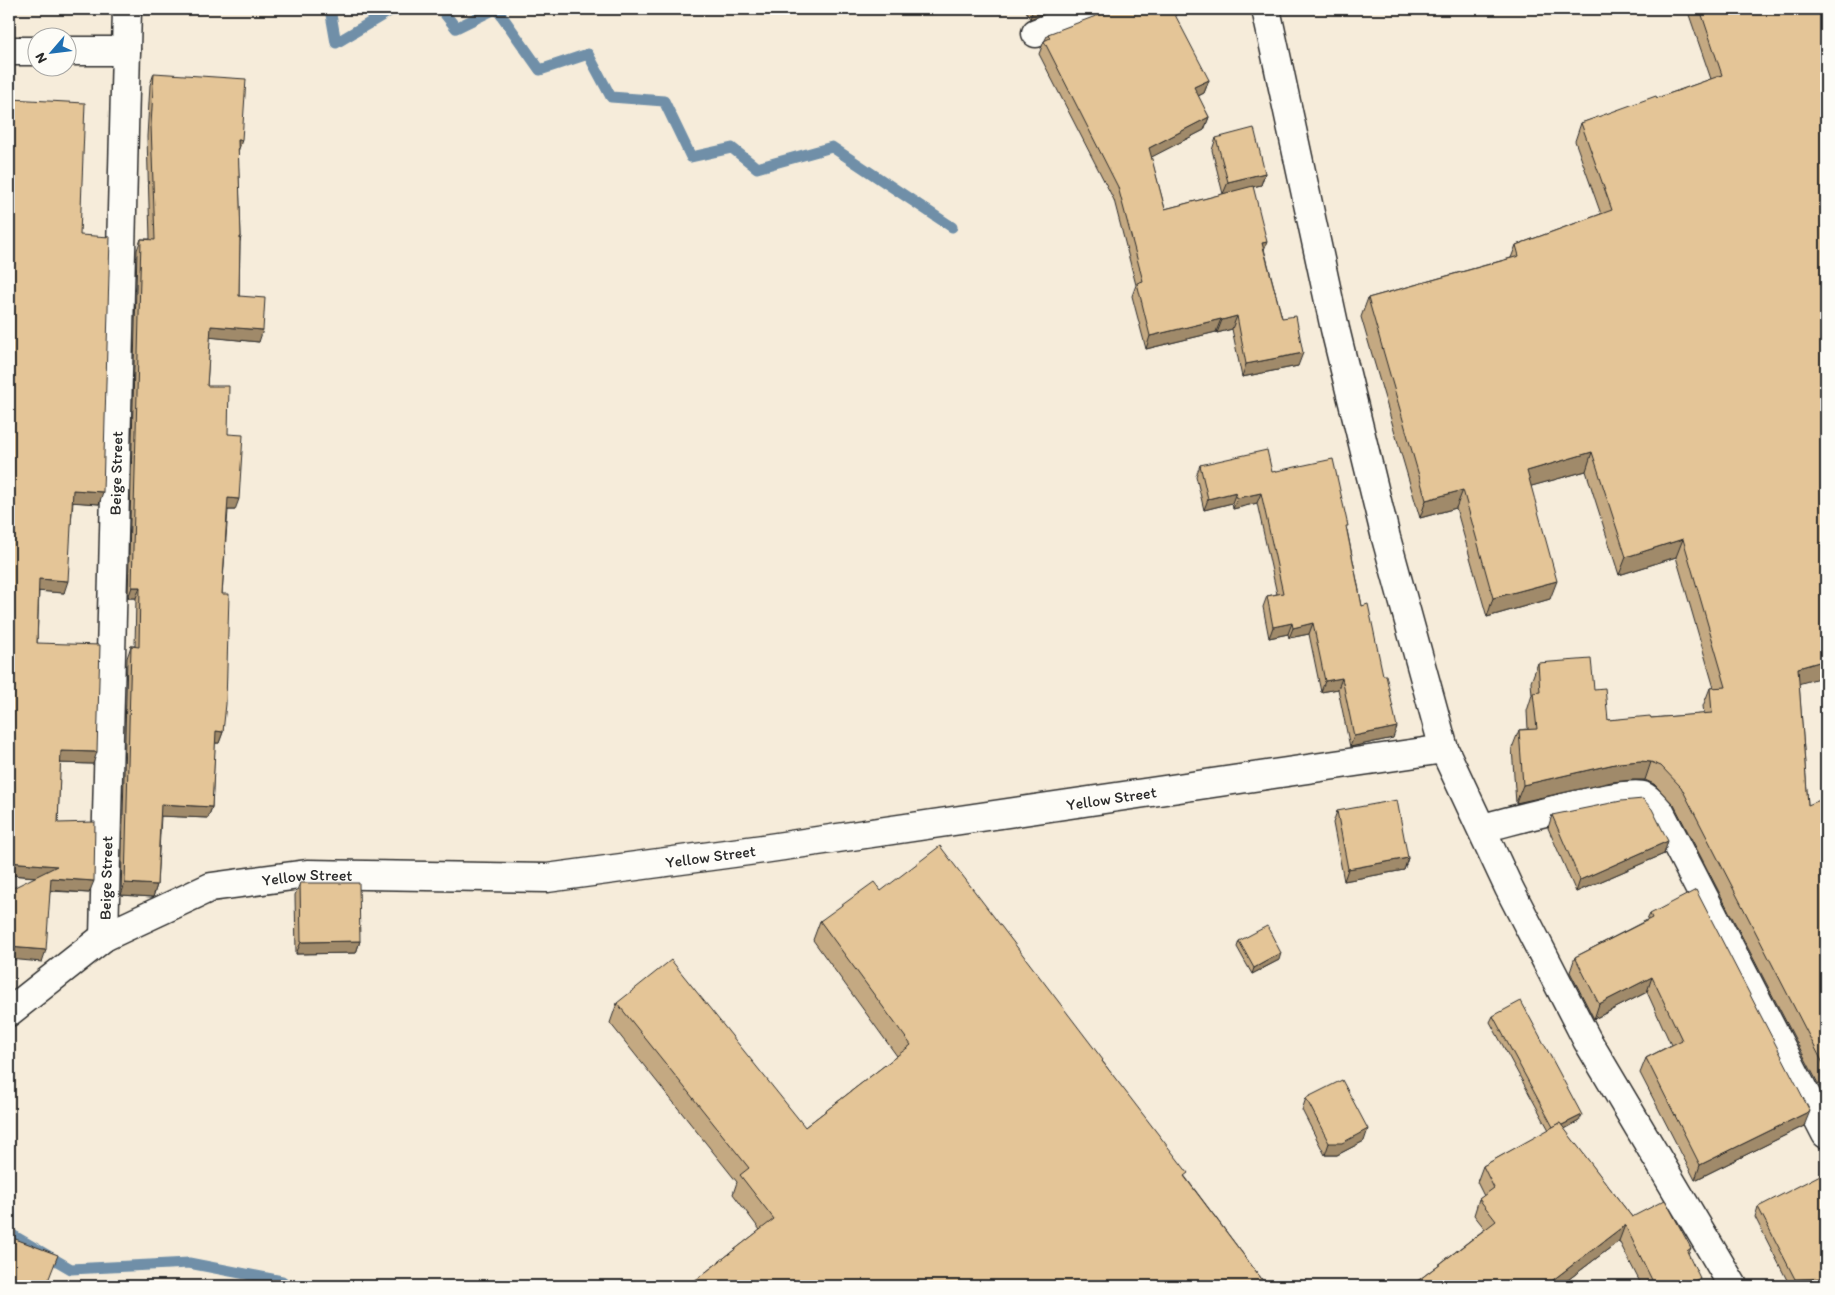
<svg xmlns="http://www.w3.org/2000/svg" width="1835" height="1295" viewBox="0 0 1835 1295" font-family="Itim,sans-serif">
<style>
.lines{fill:none;stroke-linecap:round;stroke-linejoin:round}
.stream{stroke:#6f8fa8;stroke-width:11}
.minor-casing{stroke:#2b2b2b;stroke-width:31}
.minor{stroke:#fdfcf7;stroke-width:28}
.wall{fill:#c4a982;stroke:#2b2b2b}
.shaded-wall{fill:#a08a6a;stroke:#2b2b2b}
.building{fill:#e4c597;stroke:#2b2b2b}
.labels{text-anchor:middle;stroke-width:4;stroke-linejoin:round;paint-order:stroke}
.street-label{font-size:16px;fill:#2b2b2b;stroke:#fdfcf7}
</style>
<rect width="100%" height="100%" fill="#f6ecda"/>
<filter id="ink" filterUnits="userSpaceOnUse"><feTurbulence type="fractalNoise" baseFrequency=".02" numOctaves="2"/><feDisplacementMap in="SourceGraphic" scale="10" xChannelSelector="R" yChannelSelector="G"/><feConvolveMatrix kernelMatrix="1 2 1 2 8 2 1 2 1" color-interpolation-filters="sRGB"/></filter>
<g filter="url(#ink)">
<g class="lines">
<g class="stream">
<polyline points="330,9 336,43 393,9"/>
<polyline points="441,9 456,28 495,9"/>
<polyline points="497,9 540,70 588,54 611,97 664,101 691,157 732,148 757,168 832,147 952,227"/>
<polyline points="9,1233 71,1269 189,1263 282,1281 288,1286"/>
</g>
<g class="minor-casing">
<g id="minor">
<polyline points="1266,9 1335,329 1386,538 1444,749 1509,888 1587,1040 1733,1286"/>
<polyline points="1036,33 1099,9"/>
<polyline points="9,51 38,51"/>
<polyline points="68,51 126,51"/>
<path d="M 1482,828 C 1508,822 1625,789 1643,796 C 1649,798 1655,807 1660,812 L 1826,1134"/>
<path id="s1" d="M 104,937 L 127,9"/>
<path id="s2" d="M 9,1012 L 104,937 L 211,887 L 307,874 L 547,878 L 763,849 L 1444,749"/>
</g>
</g>
<use href="#minor" class="minor"/>
</g>
<g class="wall">
<polygon points="1025,9 1057,9 1030,19"/>
<polygon points="1687,9 1826,9 1799,684 1808,805 1826,815 1826,1095 1824,1095 1674,805 1654,784 1645,780 1633,780 1612,782 1516,803 1512,748 1519,730 1528,729 1527,711 1532,695 1531,682 1538,663 1594,689 1608,720 1651,718 1704,714 1703,706 1710,688 1714,688 1676,557 1619,575 1586,471 1531,486 1550,599 1487,617 1456,508 1420,518 1361,317 1368,298 1511,258 1516,245 1601,214 1575,141 1581,123 1657,98 1711,79"/>
<polygon points="1048,34 1209,80 1204,93 1198,96 1209,117 1204,130 1151,157 1165,209 1223,194 1212,150 1216,138 1265,173 1261,185 1253,187 1264,249 1282,318 1298,366 1242,377 1232,329 1217,333 1216,332 1146,349 1132,296 1136,285 1114,200 1039,54 1044,41 1045,40"/>
<polygon points="154,73 238,151 241,237 240,242 239,296 259,342 210,337 207,386 228,434 235,510 228,510 222,594 223,732 219,743 215,743 212,807 208,818 161,816 157,885 153,897 121,895 127,658 131,646 135,646 136,598 128,598 137,250 141,239 150,239 147,137 150,85"/>
<polygon points="11,99 80,235 99,504 73,502 64,593 39,591 37,643 93,764 60,763 58,823 89,893 50,891 42,962 36,877 9,875 9,104"/>
<polygon points="1200,465 1272,472 1347,530 1362,606 1393,738 1350,747 1338,689 1321,692 1309,634 1289,638 1288,634 1269,638 1263,607 1267,596 1277,594 1257,503 1233,509 1232,503 1204,510 1196,476"/>
<polygon points="1337,811 1408,858 1404,870 1344,881 1333,823"/>
<polygon points="1552,815 1664,854 1576,892 1548,828"/>
<polygon points="300,883 360,941 356,953 296,954 295,895"/>
<polygon points="881,891 1103,1062 1186,1178 1267,1286 691,1286 693,1282 760,1230 733,1194 737,1182 610,1023 617,1003 805,1127 897,1056 813,940 820,921"/>
<polygon points="1650,914 1804,1126 1695,1180 1640,1073 1646,1058 1671,1045 1647,992 1594,1019 1570,972 1575,957 1647,920"/>
<polygon points="1239,941 1279,960 1252,974 1237,947"/>
<polygon points="1493,1016 1579,1121 1564,1129 1632,1217 1691,1248 1688,1254 1697,1286 1642,1286 1619,1241 1560,1286 1411,1286 1485,1229 1474,1215 1479,1199 1484,1196 1477,1182 1483,1166 1549,1130 1490,1022"/>
<polygon points="1306,1098 1364,1141 1337,1155 1325,1155 1302,1110"/>
<polygon points="1758,1207 1826,1270 1826,1279 1824,1286 1790,1286 1755,1217"/>
<polygon points="9,1240 46,1286 9,1286"/>
</g>
<g class="shaded-wall">
<polygon points="1033,9 1057,9 1030,19"/>
<polygon points="1209,80 1204,93 1190,100 1194,87"/>
<polygon points="1209,117 1204,130 1144,161 1149,148"/>
<polygon points="238,140 242,140 238,152"/>
<polygon points="1265,173 1261,185 1223,194 1228,182"/>
<polygon points="1267,242 1262,255 1262,243"/>
<polygon points="1237,316 1232,329 1217,333 1222,320"/>
<polygon points="1221,319 1216,332 1146,349 1150,336"/>
<polygon points="211,326 263,330 259,342 207,337"/>
<polygon points="1303,353 1298,366 1242,377 1246,364"/>
<polygon points="1592,452 1586,471 1521,489 1527,471"/>
<polygon points="73,490 103,492 99,504 69,502"/>
<polygon points="1463,490 1456,508 1420,518 1426,500"/>
<polygon points="1236,492 1232,503 1204,510 1208,499"/>
<polygon points="1261,493 1257,503 1233,509 1237,498"/>
<polygon points="228,498 239,499 235,510 224,510"/>
<polygon points="1683,539 1676,557 1619,575 1626,557"/>
<polygon points="39,579 68,581 64,593 35,591"/>
<polygon points="1557,581 1550,599 1487,617 1493,598"/>
<polygon points="132,587 140,587 136,598 128,598"/>
<polygon points="1292,623 1288,634 1269,638 1273,627"/>
<polygon points="1313,623 1309,634 1289,638 1293,628"/>
<polygon points="1826,660 1826,676 1791,686 1798,668"/>
<polygon points="1342,678 1338,689 1321,692 1325,681"/>
<polygon points="1397,727 1393,738 1350,747 1354,736"/>
<polygon points="216,731 223,732 219,743 211,743"/>
<polygon points="61,751 97,752 93,764 56,763"/>
<polygon points="1640,761 1651,762 1645,780 1633,780 1612,782 1516,803 1523,785 1619,763"/>
<polygon points="161,804 212,807 208,818 157,816"/>
<polygon points="1668,841 1664,854 1576,892 1580,880"/>
<polygon points="1408,858 1404,870 1344,881 1348,869"/>
<polygon points="9,862 57,866 53,878 9,875"/>
<polygon points="51,878 94,881 89,893 46,890"/>
<polygon points="125,883 157,885 153,897 121,895"/>
<polygon points="360,941 356,953 296,954 301,942"/>
<polygon points="9,947 46,950 42,962 9,959"/>
<polygon points="1281,953 1279,960 1252,974 1254,968"/>
<polygon points="1652,977 1647,992 1594,1019 1599,1004"/>
<polygon points="1826,1088 1826,1095 1824,1095"/>
<polygon points="1810,1111 1804,1126 1695,1180 1700,1165"/>
<polygon points="1582,1115 1579,1121 1552,1136 1554,1129"/>
<polygon points="1368,1129 1364,1141 1337,1155 1325,1155 1329,1143"/>
<polygon points="1625,1225 1619,1241 1560,1286 1545,1286"/>
<polygon points="1700,1278 1697,1286 1684,1286"/>
<polygon points="1826,1278 1824,1286 1793,1286 1795,1279"/>
</g>
<g class="building">
<polygon points="1112,9 1172,9 1209,80 1194,87 1209,117 1149,148 1165,209 1253,186 1267,242 1262,243 1282,318 1296,316 1303,353 1246,364 1237,316 1222,320 1221,319 1150,336 1137,283 1143,281 1118,187 1044,41 1050,38 1048,34 1109,11"/>
<polygon points="1700,9 1826,9 1826,660 1798,668 1808,805 1820,800 1826,815 1826,1069 1681,787 1661,766 1651,762 1640,761 1619,763 1523,785 1519,730 1537,729 1533,693 1540,692 1538,663 1591,659 1594,689 1605,688 1608,720 1650,716 1651,718 1712,713 1710,688 1726,687 1683,539 1626,557 1592,452 1527,471 1557,581 1493,598 1463,490 1426,500 1368,298 1519,256 1516,245 1612,210 1581,123 1656,96 1657,98 1722,75"/>
<polygon points="154,73 246,79 242,140 238,140 241,237 240,237 239,296 265,298 263,330 211,326 207,386 229,386 228,434 243,435 239,499 228,498 222,594 229,594 226,704 223,732 216,731 212,807 161,804 157,885 125,883 131,646 139,647 140,587 132,587 141,239 155,240 151,125"/>
<polygon points="11,99 85,103 80,235 110,237 103,492 73,490 68,581 39,579 37,643 100,645 97,752 61,751 58,823 95,822 94,881 51,878 46,950 9,947 9,890 57,866 9,862 9,143"/>
<polygon points="1254,128 1265,173 1228,182 1216,138"/>
<polygon points="1267,450 1272,472 1333,459 1348,526 1346,526 1362,606 1368,604 1383,675 1386,675 1397,727 1354,736 1342,678 1325,681 1313,623 1293,628 1292,623 1273,627 1267,596 1283,593 1261,493 1237,498 1236,492 1208,499 1200,465"/>
<polygon points="1643,799 1652,809 1668,841 1580,880 1552,815 1621,801"/>
<polygon points="1397,800 1408,858 1348,869 1337,811"/>
<polygon points="940,846 1103,1060 1102,1061 1188,1173 1184,1176 1267,1286 696,1286 693,1282 774,1219 740,1175 749,1168 617,1003 671,960 805,1127 911,1045 820,921 874,882 881,891"/>
<polygon points="300,883 359,883 360,941 301,942"/>
<polygon points="1696,890 1810,1111 1700,1165 1646,1058 1682,1040 1652,977 1599,1004 1575,957 1652,918 1650,914"/>
<polygon points="1267,926 1281,953 1254,968 1239,941"/>
<polygon points="1521,1001 1582,1115 1562,1125 1560,1123 1553,1127 1493,1016"/>
<polygon points="1342,1080 1368,1129 1342,1143 1329,1143 1306,1098"/>
<polygon points="1560,1123 1632,1217 1665,1200 1691,1248 1687,1251 1700,1278 1684,1286 1655,1286 1625,1225 1545,1286 1411,1286 1496,1221 1479,1199 1494,1188 1483,1166"/>
<polygon points="1824,1173 1826,1278 1795,1279 1758,1207"/>
<polygon points="10,1237 58,1255 46,1286 34,1286 9,1276 9,1240"/>
</g>
</g>
<g class="labels">
<g class="street-label">
<text dy="6" stroke="none"><textPath href="#s1" startOffset="464">Beige Street</textPath></text>
<text dy="6" stroke="none"><textPath href="#s2" startOffset="1146">Yellow Street</textPath></text>
<text dy="6" stroke="none"><textPath href="#s2" startOffset="741">Yellow Street</textPath></text>
<text dy="6" stroke="none"><textPath href="#s1" startOffset="59">Beige Street</textPath></text>
<text dy="6" stroke="none"><textPath href="#s2" startOffset="336">Yellow Street</textPath></text>
</g>
</g>
<rect width="1835" height="1295" fill="none" stroke="#fdfcf7" stroke-width="30"/>
<rect x="15" y="15" width="1805" height="1265" fill="none" stroke="#2b2b2b" stroke-width="2" filter="url(#ink)"/>
<g transform="translate(52 52) rotate(242)"><circle r="24" fill="#fdfcf7" stroke="#a9a8a5"/>
<path d="M0-4L9 19L0 12L-9 19Z" fill="#1f6fb2"/>
<text y="-8" font-size="14" font-weight="bold" text-anchor="middle" fill="#2b2b2b">N</text>
</g>
</svg>
